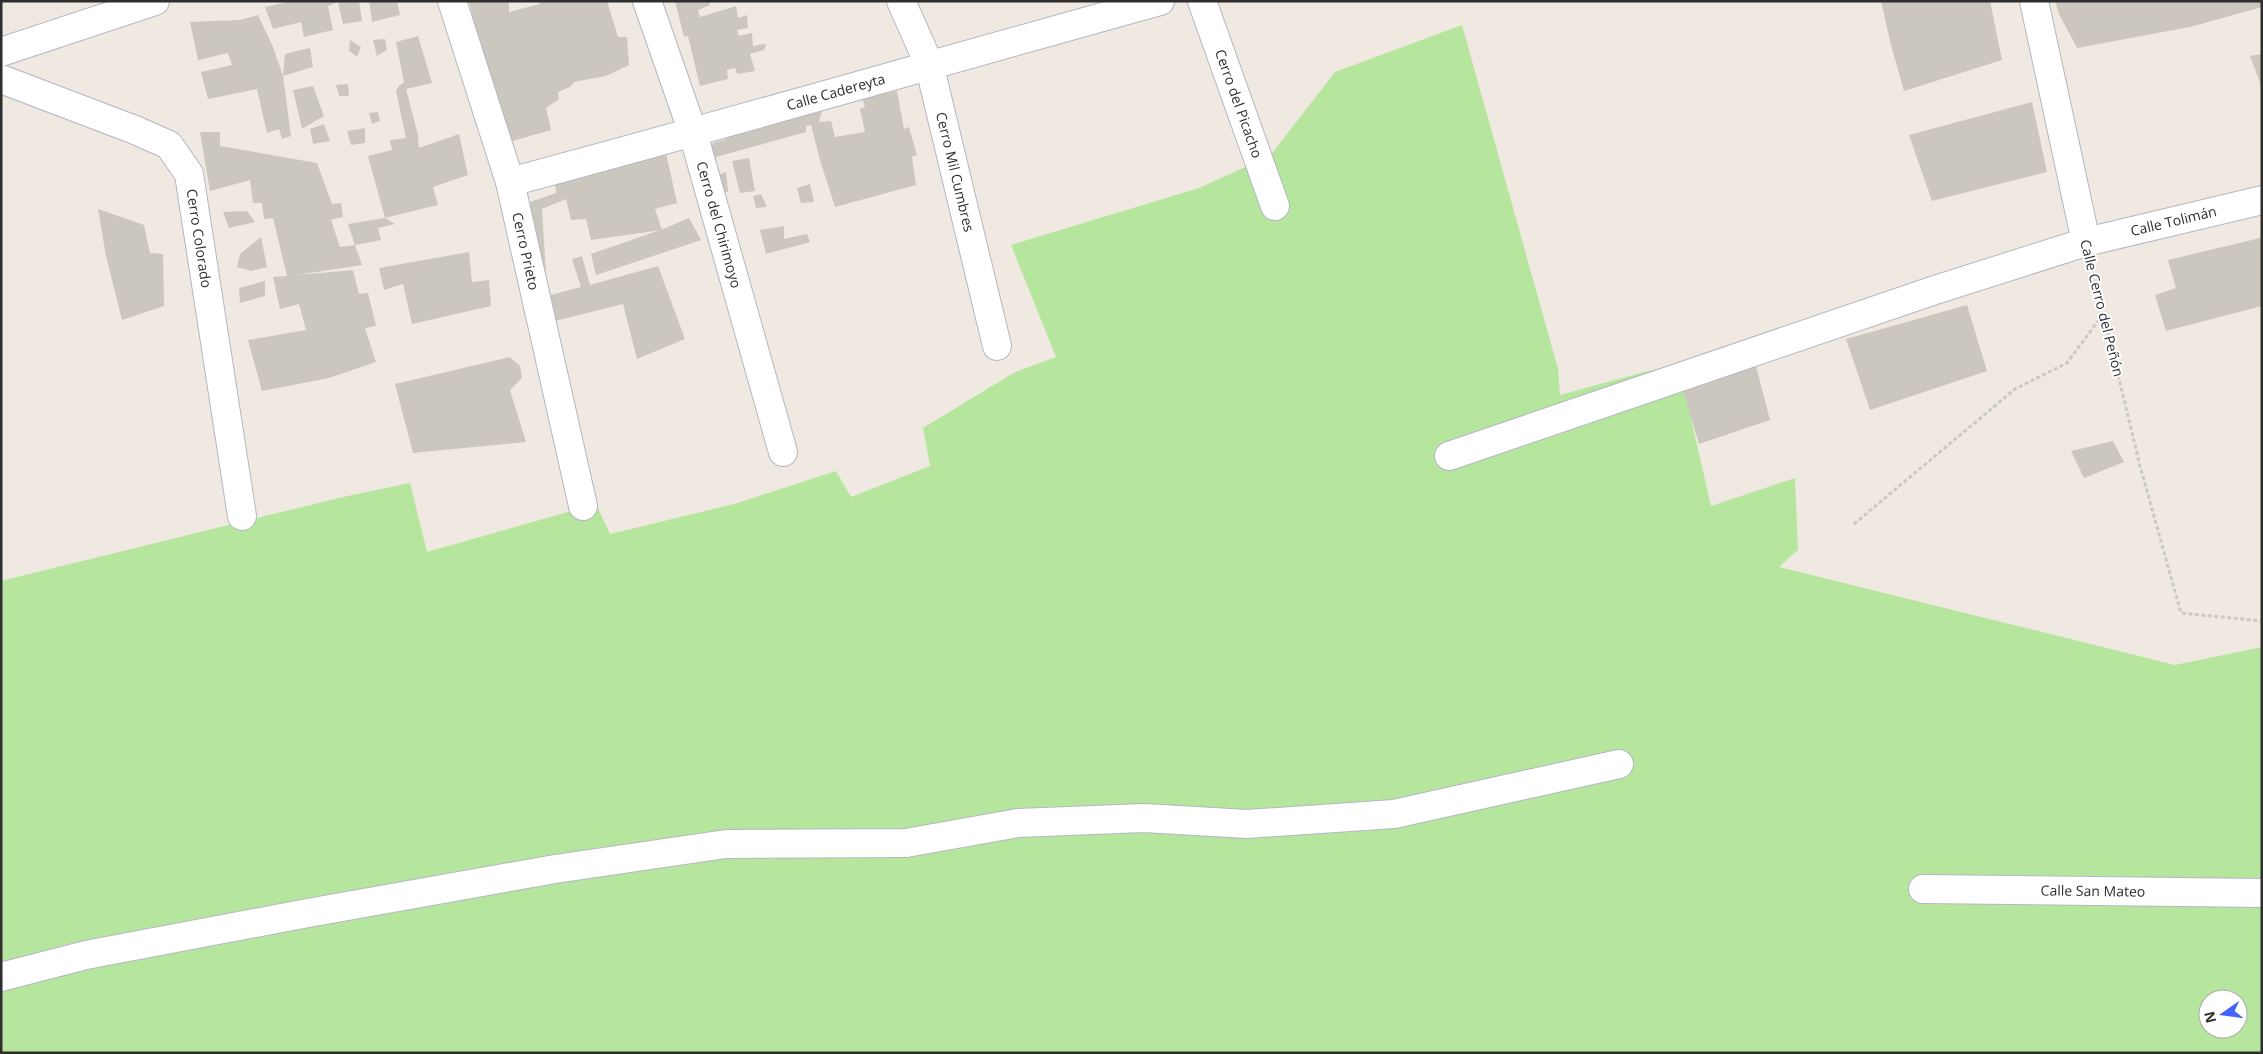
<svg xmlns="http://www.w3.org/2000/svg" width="2263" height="1054" viewBox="0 0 2263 1054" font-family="'Open Sans',sans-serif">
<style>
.green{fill:#b6e59e;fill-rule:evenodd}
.building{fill:#cbc7bf}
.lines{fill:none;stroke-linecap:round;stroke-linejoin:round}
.minor-casing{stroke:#b4b7c1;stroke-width:30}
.path{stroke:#c9c9c9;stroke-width:3;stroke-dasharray:4 2.5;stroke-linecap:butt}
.minor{stroke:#fff;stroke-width:28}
.labels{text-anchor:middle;stroke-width:4;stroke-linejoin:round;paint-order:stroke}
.street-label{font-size:14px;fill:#2e2e2e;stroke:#fff}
</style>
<rect width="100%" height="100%" fill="#efe9e1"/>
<path class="green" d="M 1462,25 L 1558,369 L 1560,395 L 1648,371 L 1679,366 L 1711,506 L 1795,478 L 1798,550 L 1779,567 L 2175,665 L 2262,647 L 2262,1053 L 1,1053 L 1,581 L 343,497 L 410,483 L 427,552 L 596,504 L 610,534 L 734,504 L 836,471 L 851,497 L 930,466 L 923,428 L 1015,372 L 1056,357 L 1011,245 L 1199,188 L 1270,156 L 1335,72 ZM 2208,999 L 2238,999 L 2238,1029 L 2208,1029 Z"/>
<g class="building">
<polygon points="292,1 359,1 362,21 343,24 338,2 328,6 333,30 304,37 301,22 273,29 265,7"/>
<polygon points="369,1 397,1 400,15 372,22"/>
<polygon points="469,1 509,1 509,12 540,4 538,1 607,1 618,37 627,37 629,65 606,76 574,82 570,87 558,92 559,99 546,108 551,130 505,143"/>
<polygon points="675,1 709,1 710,5 698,10 700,17 736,6 738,18 747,15 748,28 737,30 739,36 752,33 753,46 766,44 764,50 750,54 755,71 737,74 735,68 727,70 728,79 700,86 688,36 684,37"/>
<polygon points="1881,1 1990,1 2002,60 1904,91 1891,45"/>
<polygon points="2055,1 2262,1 2262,7 2190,27 2077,48 2059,14"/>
<polygon points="258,15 273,47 283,76 285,54 310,48 313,67 283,76 291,136 282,139 279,129 267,133 257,89 208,99 201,72 232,65 228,53 198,60 190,22 240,20"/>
<polygon points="418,36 432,83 406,89 418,135 419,148 459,134 468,175 433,187 438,205 385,218 368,156 392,150 390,140 406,138 396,91 399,86 404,82 396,42"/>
<polygon points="385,39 387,50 377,56 373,40"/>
<polygon points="350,40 361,47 357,57 349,51"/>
<polygon points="2262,54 2262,88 2250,56"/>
<polygon points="348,84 349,96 339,96 336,85"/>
<polygon points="313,86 324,116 302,129 293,90"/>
<polygon points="897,91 904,129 909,127 917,155 912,157 916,185 835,207 820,160 811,125 806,126 806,132 716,157 718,175 726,172 728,192 711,193 710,148 713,143 726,139 723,128 770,124 822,111 819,122 831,121 835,137 865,132 860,109 865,107 862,98"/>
<polygon points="2032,102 2047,172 1932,201 1909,135"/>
<polygon points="378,112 380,121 372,124 369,113"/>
<polygon points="324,124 330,141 313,144 310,129"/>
<polygon points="365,128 365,143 351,145 347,131"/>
<polygon points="200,132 220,132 220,146 317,163 332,204 341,203 343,217 331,220 340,247 355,245 362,265 297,275 353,270 359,294 368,293 376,326 365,328 376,362 329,378 262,391 248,340 306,330 299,304 280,309 273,277 287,276 273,218 264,219 262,203 253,203 250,180 210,191"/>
<polygon points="666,153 677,203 655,209 662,230 591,240 586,219 571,220 566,199 542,209 546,275 537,269 527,203 556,193 555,180"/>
<polygon points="749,158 755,191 740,193 732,161"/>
<polygon points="810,184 814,202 801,203 797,188"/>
<polygon points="761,194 767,207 756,208 753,196"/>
<polygon points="98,209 144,225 150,253 163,254 164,306 122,320 106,256"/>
<polygon points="247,211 255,222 229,228 223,212"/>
<polygon points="385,218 395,224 378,228 381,240 355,245 348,224"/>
<polygon points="689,218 701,240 596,275 591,254 663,229"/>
<polygon points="784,226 784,239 807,234 810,242 766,254 760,230"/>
<polygon points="261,237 267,267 251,271 237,267 240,254"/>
<polygon points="2260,238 2262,248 2262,306 2166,331 2155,295 2176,288 2168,260"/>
<polygon points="469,252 472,282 489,280 491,306 412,324 403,284 384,290 379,268"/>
<polygon points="582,256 590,285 658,266 685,339 637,359 623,304 551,322 543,297 581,287 572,259"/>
<polygon points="265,281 265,296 240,303 239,288"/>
<polygon points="1967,305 1987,371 1870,410 1846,339"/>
<polygon points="510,357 520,366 522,378 510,390 526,442 413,453 395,384"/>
<polygon points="1756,366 1770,420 1699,444 1682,388"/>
<polygon points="2113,441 2124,462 2084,478 2071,451"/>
</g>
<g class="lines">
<g class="minor-casing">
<g id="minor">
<path id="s1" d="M 452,1 L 510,182 L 583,506"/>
<path id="s2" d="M 647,1 L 693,133 L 783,452"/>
<path id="s3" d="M 901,1 L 929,64 L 997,346"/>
<path id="s4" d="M 1202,1 L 1275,206"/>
<polyline points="2034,1 2086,242"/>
<polyline points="1,52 155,1"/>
<path id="s5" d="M 1,79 L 135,130 L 169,145 L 189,174 L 242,516"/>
<path id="s6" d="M 510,182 C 727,124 943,61 1160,1"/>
<path id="s7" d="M 1449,456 L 1935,290 L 2086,242 L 2262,200"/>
<path id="s8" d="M 1923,889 L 2262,893"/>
<polyline points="1,977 86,955 308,913 555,869 726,844 906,843 1018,823 1144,818 1247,824 1394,814 1619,764"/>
</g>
</g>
<g class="path">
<polyline points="2094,274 2140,466 2181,613 2262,621"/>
<polyline points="1854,524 2015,389 2067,363 2104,313"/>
</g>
<use href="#minor" class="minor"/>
</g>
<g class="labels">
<g class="street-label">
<text dy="5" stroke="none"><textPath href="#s6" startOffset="338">Calle Cadereyta</textPath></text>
<text dy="5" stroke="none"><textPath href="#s4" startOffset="109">Cerro del Picacho</textPath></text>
<text dy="5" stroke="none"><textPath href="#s3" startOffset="180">Cerro Mil Cumbres</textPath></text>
<text dy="5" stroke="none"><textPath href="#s7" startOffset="762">Calle Tolimán</textPath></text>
<text dy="5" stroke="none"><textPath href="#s2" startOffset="235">Cerro del Chirimoyo</textPath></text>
<text dy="5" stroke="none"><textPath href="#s5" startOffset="281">Cerro Colorado</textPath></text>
<text dy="5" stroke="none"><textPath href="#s1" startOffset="261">Cerro Prieto</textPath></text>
<text transform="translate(2102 308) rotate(76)" y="5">Calle Cerro del Peñón</text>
<text dy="5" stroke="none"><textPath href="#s8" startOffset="170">Calle San Mateo</textPath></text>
</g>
</g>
<rect width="2263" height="1054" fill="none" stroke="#2e2e2e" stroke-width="5"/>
<g transform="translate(2223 1014) rotate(256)"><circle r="24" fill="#ffffff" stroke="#ababab"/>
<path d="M0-4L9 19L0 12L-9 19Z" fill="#4264fb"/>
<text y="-8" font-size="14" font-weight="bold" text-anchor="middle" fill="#2e2e2e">N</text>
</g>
</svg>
